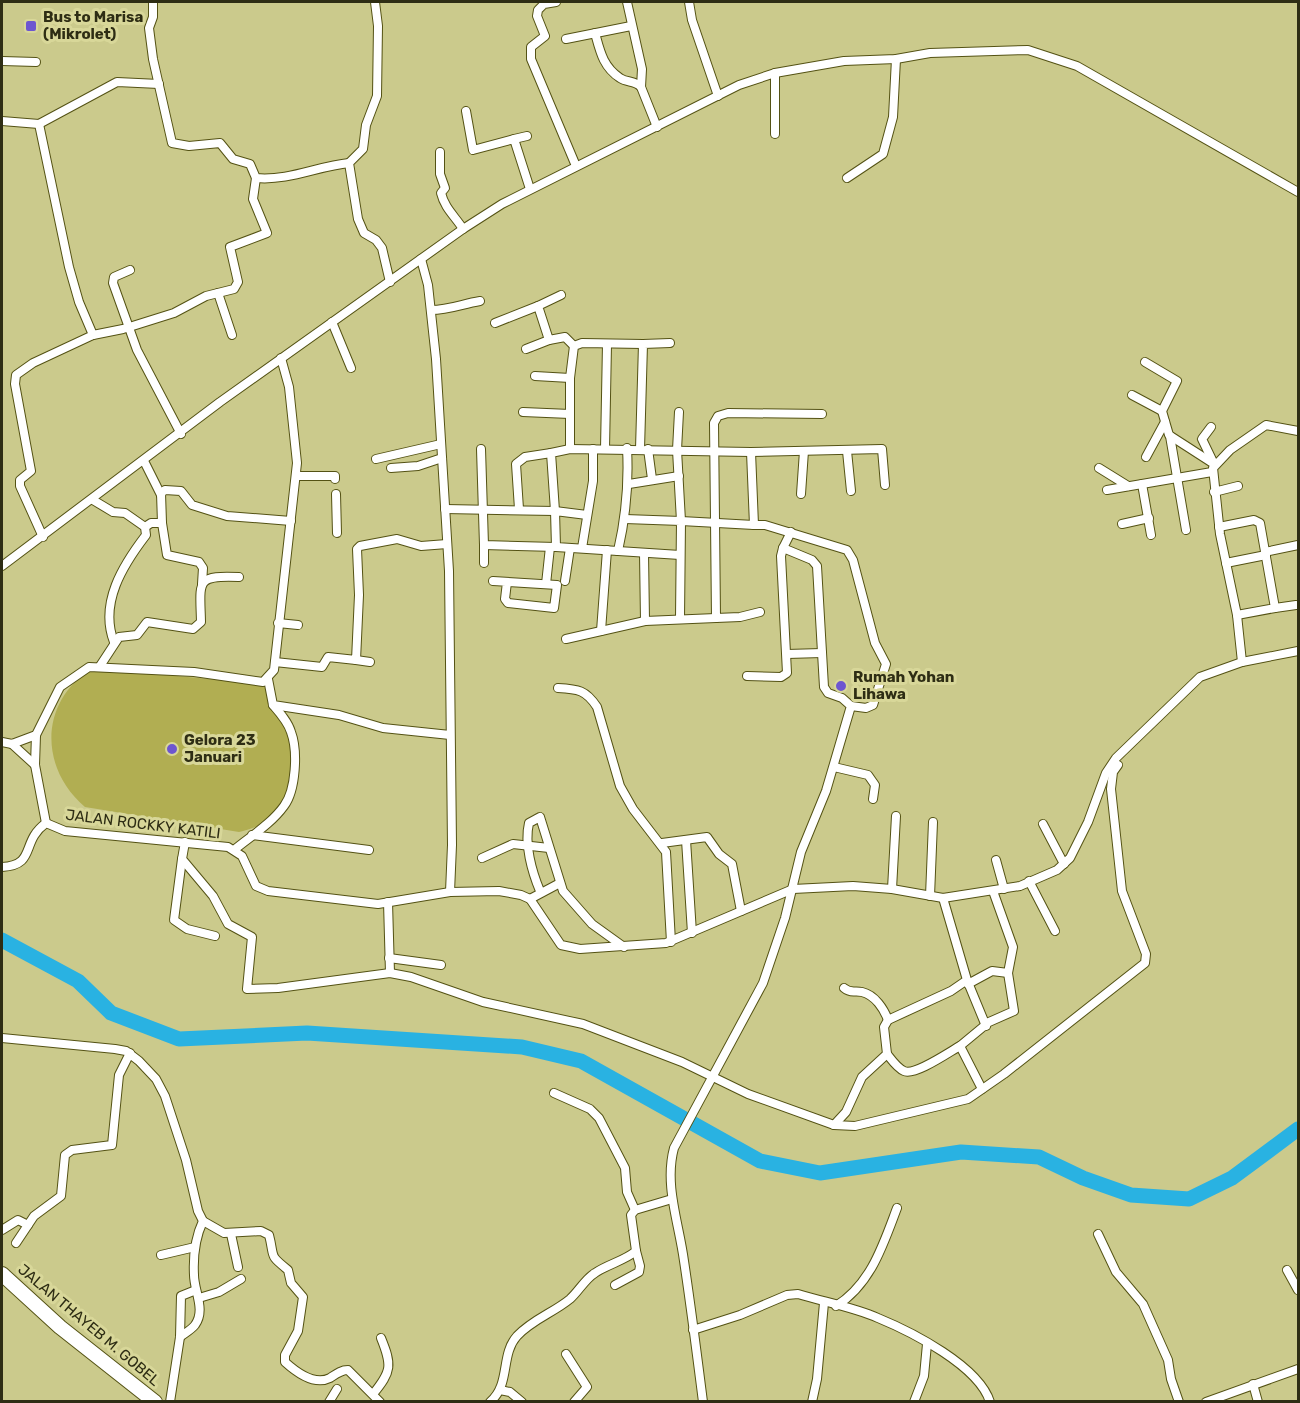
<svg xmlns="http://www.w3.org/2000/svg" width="1300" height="1403" viewBox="0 0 1300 1403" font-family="Rubik,sans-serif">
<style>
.green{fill:#b1ae52}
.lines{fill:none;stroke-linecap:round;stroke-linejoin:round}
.river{stroke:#29b2e2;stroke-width:15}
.street-casing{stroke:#545214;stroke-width:10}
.primary-casing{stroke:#545214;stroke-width:16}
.street{stroke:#fff;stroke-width:8}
.primary{stroke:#fff;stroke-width:14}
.poi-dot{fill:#6d56d0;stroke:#d8d799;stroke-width:2}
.labels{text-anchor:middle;stroke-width:6;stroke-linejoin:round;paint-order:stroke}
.poi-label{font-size:15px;font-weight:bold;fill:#2e2d14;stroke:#d8d799;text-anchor:start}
.street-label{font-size:15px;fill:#2e2d14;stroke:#d8d799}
</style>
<rect width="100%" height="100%" fill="#cbca8c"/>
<path class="green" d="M 93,668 L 262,684 C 271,697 286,713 291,727 C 301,757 290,807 261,824 C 255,828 246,830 239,832 L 85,807 C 38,767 40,700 93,668 Z"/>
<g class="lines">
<polyline class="river" points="2,940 78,981 111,1013 179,1039 307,1033 522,1047 581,1061 760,1161 820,1173 961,1152 1039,1157 1083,1178 1131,1195 1189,1199 1232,1178 1298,1129"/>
<g class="street-casing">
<g id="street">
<path d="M 153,2 L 153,17 L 149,28 L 153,59 L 172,143 L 189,146 L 220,143 L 233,159 L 250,164 L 256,178 C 289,181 318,166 349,163"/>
<polyline points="375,2 378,26 377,96 366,125 363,149 349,163 358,219 364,233 376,240 382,248 390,282"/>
<polyline points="556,2 544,4 538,10 537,16 545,36 531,47 531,59 576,166"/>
<polyline points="627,2 642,69 641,87 657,127"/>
<polyline points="689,2 692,20 718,96"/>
<path d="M 595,33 C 600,51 603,67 620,78 C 627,83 635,80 641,87"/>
<polyline points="566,39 631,26"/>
<polyline points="2,61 36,62"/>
<polyline points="775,73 775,134"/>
<polyline points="466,111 473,150 514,139 530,189"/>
<polyline points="2,121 39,124 117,82 159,84"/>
<polyline points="39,124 69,267 79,302 93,335"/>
<polyline points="514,139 527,136"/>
<path d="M 440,152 L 440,174 L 445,188 L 441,193 C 445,209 455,216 463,229"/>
<polyline points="847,178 883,154 893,117 896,59"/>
<polyline points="421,259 428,285 436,359 449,571 452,845 450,892"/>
<polyline points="130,270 114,277 113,283 137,350 181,434"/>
<polyline points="218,293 232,335"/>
<polyline points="561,295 538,306 549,340 565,337 574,346"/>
<path d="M 431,310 C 449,310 462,304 480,301"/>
<polyline points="332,322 351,368"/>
<polyline points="495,323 538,306"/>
<polyline points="526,349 549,340"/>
<polyline points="1145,362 1177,381 1162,411 1169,435 1214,464"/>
<polyline points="535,376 570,378"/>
<polyline points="1132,395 1162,411"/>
<polyline points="523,412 570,414"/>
<polyline points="679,412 677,450 681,521 754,525"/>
<polyline points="1211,427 1202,439 1214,464"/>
<polyline points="1170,436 1186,530"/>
<polyline points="481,449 484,545 556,547"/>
<polyline points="570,449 570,378 574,346 582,343 643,344"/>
<polyline points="605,449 607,344"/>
<polyline points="640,449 643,344 670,343"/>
<polyline points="648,449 652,479"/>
<polyline points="847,451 851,491"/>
<polyline points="751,452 754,525 765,525 847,550 853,560 875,643 886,664 873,705 866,708 851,706"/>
<polyline points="1146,457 1165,422"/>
<polyline points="376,459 441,444"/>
<polyline points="144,461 161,495"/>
<polyline points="391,468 418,466 442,458"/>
<polyline points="1099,468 1128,486"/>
<polyline points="297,476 335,476 335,479"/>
<polyline points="629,484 679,476"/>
<polyline points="1142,484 1151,535"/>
<polyline points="1107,490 1212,472"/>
<polyline points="1214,492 1238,486"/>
<polyline points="336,494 337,533"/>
<polyline points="801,494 804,451"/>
<path d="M 93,500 L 113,512 L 125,513 L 145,527 L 146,535 C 123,565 99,603 114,642"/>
<polyline points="445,509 555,511 551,453 570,449 751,452 882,449 885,485"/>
<polyline points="519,509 516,464 525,457 551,453"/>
<polyline points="587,515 555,511 556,547 680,555"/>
<polyline points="625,519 681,521 680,618"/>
<polyline points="162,523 167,555 199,562 203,568 202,584"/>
<polyline points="1122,524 1149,518"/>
<polyline points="145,527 151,523 162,523 161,493 165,490 181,491 192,505 227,516 291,521"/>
<polyline points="1219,527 1254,520 1260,523 1275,608 1237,615"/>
<polyline points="43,537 20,486 20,480 31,471 15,384 16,375 33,363 93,335 123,329 174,313 206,296 234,289 238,282 230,247 267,233 253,199 256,178"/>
<polyline points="484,545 484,563"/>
<polyline points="582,548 593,481 593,449"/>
<path d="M 618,551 C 626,516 629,484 627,448"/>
<polyline points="1265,552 1298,545"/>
<polyline points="644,553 645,621"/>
<polyline points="1226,563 1266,555"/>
<polyline points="2,566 220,402 463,229 502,204 739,85 775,73 844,61 896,59 930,53 1028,50 1077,66 1298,192"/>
<polyline points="493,581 557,585 554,608 508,603 505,599 507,582"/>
<polyline points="565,581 570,548"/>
<polyline points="546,584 550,547"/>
<polyline points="1275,608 1296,605"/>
<polyline points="760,612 740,617 716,618 714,423 718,416 728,413 822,414"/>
<polyline points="278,623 298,625"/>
<polyline points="601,631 607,550"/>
<polyline points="566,639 645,621 716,618"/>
<polyline points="787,654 822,653"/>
<polyline points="356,660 370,662"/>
<polyline points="275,662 322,667 328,657 356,660 359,595 357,549 360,546 397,539 421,546 447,544"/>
<polyline points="1242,662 1237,615 1220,534 1213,468 1230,450 1266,425 1298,431"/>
<path d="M 100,666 L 119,637 L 137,635 L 147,622 L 193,629 L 201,622 C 200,581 195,575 239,577"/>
<polyline points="747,676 781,677 787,673 781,556 783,548"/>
<polyline points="268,679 273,705 339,715 383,728 450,735"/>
<path d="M 558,688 C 578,689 586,690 597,707 L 620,786 L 633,809 L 666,852 L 671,942"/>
<polyline points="36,735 35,765 46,823"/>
<polyline points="2,742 12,744 36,735 60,687 89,667 194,672 263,682 274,670 297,463 289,387 281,358"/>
<polyline points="12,744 35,765"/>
<polyline points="834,767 868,775 875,785 873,799"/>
<polyline points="1043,824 1064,864"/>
<polyline points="252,835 369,850"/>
<polyline points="686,840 692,933"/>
<polyline points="185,842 182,859 213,896 228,924 252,937 247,989 278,988 390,973 411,977 483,1002 583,1024 682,1062 748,1094 834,1125 846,1112 862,1077 887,1054 884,1027 888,1020 951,991 967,980 943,898"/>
<polyline points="662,843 707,837 719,854 732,864 741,911"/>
<path d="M 234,850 C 251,836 271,824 284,806 C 296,790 298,751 291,732 C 288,722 280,713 273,705"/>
<polyline points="482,858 513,844 549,848"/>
<polyline points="182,859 174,920 187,929 215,936"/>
<polyline points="996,860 1004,889"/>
<path d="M 2,867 C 37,865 20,842 46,823 L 65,831 L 228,847 L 242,856 L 256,886 L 268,891 L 378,904 L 450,892 L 499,891 L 521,895 L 530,899 L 561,945 L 580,949 L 666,943 L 793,889 L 853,886 L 892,889 L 943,898 L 1020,886 L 1057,870 L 1070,858 L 1088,822 L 1106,773 L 1116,758 L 1200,677 L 1242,662 L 1298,651"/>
<polyline points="1029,881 1055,931"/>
<polyline points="892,889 896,816"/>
<path d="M 540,891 C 532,872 524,844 529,823 L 540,817 L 563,891 L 592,924 L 624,947"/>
<polyline points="930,896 933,822"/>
<polyline points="530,899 560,883"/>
<polyline points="388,902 390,973"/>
<polyline points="389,958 441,965"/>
<polyline points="967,980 986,1026"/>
<polyline points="968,984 992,971 1008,973"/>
<path d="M 844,988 C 851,994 854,990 862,992 C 875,995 884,1009 888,1020"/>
<path d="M 2,1038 L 115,1049 L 126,1051 L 139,1061 L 156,1079 L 165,1096 L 186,1160 L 198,1211 L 203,1221 C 195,1238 193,1256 194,1275 C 194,1291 206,1310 195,1325 C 191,1330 185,1333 180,1337"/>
<path d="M 887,1054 C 891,1059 897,1068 904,1071 C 915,1076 949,1052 960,1046"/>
<polyline points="982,1089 960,1046 989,1022 1014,1011 1008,973 1013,947 993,891"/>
<polyline points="554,1093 590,1109 599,1118 625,1168 627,1192 635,1210"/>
<polyline points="834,1125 855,1126 968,1099 1004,1074 1145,963 1146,954 1122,891 1111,789 1113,772 1118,765"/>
<path d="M 203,1221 L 224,1233 L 261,1231 L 269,1235 C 275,1258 268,1254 288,1270 L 291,1283 L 303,1297 L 298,1331 L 285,1355 L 285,1362 C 296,1372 314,1386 330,1378 C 336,1374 341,1370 348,1370 L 380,1402"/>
<polyline points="2,1230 18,1220 28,1225"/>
<polyline points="231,1234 238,1267"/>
<polyline points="1098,1234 1116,1272 1143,1304 1168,1360 1171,1379 1179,1402"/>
<polyline points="16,1243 34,1216 61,1196 65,1155 72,1150 112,1145 119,1075 130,1053"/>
<polyline points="161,1255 195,1247"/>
<polyline points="1287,1270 1298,1290"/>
<polyline points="615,1285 639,1272 640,1266 636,1251"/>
<polyline points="199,1298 219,1292 241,1279"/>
<path d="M 836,1306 C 871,1284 883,1245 897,1208"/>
<path d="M 693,1330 L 740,1315 L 787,1295 L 798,1294 C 824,1302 853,1307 878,1318 C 912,1332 979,1366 990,1402"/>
<polyline points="566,1354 587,1387 574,1402"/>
<polyline points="1253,1384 1258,1402"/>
<polyline points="500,1390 510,1392 522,1402"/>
<path d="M 373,1394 C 392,1371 392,1365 381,1338"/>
<polyline points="170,1402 180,1337 181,1296 196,1290"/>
<polyline points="329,1402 337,1389"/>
<path d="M 490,1402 C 511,1384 500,1355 517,1336 C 533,1319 553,1313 570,1299 C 579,1291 585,1279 595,1273 C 608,1264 624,1261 636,1251 L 631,1215 L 635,1210 L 672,1199"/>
<path d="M 703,1402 C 697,1355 691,1307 684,1261 C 679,1223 664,1185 674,1148 L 763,983 L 785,918 L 801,852 L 826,791 L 851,706 L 842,698 L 828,693 L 824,687 L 817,566 L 812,560 L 783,548 L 791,532"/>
<polyline points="812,1402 817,1379 824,1303"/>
<polyline points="914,1402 924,1376 927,1344"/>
<polyline points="1206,1402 1298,1369"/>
</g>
</g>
<g class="primary-casing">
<polyline id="primary" points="2,1274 60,1327 155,1402"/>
</g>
<use href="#street" class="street"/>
<use href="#primary" class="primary"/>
</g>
<g class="poi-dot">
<rect x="25" y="20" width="12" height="12" rx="3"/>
<circle cx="841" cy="686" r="6"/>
<circle cx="172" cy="749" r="6"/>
</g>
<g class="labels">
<g class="poi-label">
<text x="43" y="22">Bus to Marisa<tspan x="43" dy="17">(Mikrolet)</tspan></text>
<text x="853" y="682">Rumah Yohan<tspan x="853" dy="17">Lihawa</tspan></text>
<text x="184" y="745">Gelora 23<tspan x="184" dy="17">Januari</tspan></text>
</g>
<g class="street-label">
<text transform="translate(143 824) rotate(7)" y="5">JALAN ROCKKY KATILI</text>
<text transform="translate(89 1325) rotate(40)" y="5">JALAN THAYEB M. GOBEL</text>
</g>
</g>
<rect width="1300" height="1403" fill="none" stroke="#2e2d14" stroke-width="6"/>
</svg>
